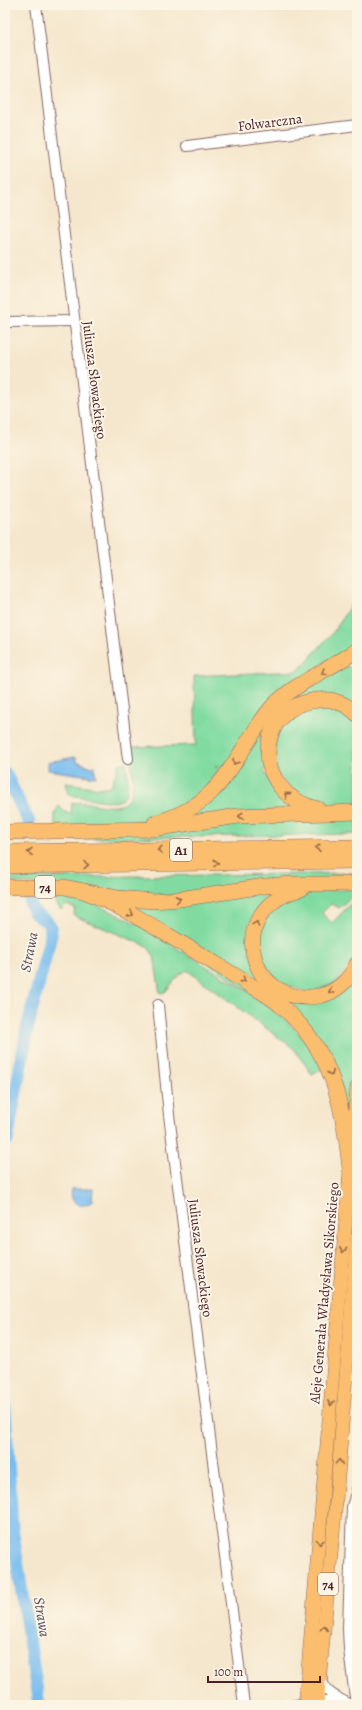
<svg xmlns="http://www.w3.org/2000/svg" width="362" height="1710" viewBox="0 0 362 1710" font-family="Alegreya,serif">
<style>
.green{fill:#81dba1;stroke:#667d66}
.water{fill:#79bdef;stroke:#626e8d}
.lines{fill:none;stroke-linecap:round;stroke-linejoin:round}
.river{stroke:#79bdef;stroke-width:13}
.minor-casing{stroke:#866564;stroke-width:12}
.major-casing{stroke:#866564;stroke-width:14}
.highway-casing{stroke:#866564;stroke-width:16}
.minor{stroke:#fff;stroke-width:10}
.major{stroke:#fabe6e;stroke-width:13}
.highway{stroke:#fabe6e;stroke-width:15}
.oneway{stroke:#996749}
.labels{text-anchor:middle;stroke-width:4;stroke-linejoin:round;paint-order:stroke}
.shield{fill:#fcf5e5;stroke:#7f5f63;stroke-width:1}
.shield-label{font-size:13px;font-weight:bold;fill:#4a1f2b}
.street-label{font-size:14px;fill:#4a1f2b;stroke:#fcf5e5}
.water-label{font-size:15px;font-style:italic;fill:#584e66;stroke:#fcf5e5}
</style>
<rect width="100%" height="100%" fill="#fcf5e5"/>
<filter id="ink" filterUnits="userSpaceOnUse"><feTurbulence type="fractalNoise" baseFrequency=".025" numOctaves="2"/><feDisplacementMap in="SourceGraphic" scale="8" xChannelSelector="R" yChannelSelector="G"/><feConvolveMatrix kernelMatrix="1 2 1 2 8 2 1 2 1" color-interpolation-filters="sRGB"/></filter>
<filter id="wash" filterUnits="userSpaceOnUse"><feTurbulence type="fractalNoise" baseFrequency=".012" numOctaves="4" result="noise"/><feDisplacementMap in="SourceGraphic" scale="16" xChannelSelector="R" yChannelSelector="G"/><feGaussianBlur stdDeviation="0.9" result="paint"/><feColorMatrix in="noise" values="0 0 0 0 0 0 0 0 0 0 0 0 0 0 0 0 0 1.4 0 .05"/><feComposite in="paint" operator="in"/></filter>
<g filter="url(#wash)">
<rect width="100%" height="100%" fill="#f5e7cd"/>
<g class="green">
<path d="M 357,595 L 357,643 L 300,683 L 225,772 L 216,765 L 215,766 L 222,773 L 201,797 L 156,819 L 140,822 L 55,826 L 55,813 L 59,806 L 65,812 L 71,814 L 72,803 C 83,801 95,805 106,806 C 144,810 131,771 129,747 L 196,745 L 194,676 L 298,671 L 334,631 Z"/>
<path d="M 345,666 L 348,666 C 360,676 357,692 357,707 L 289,706 L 264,771 L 275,791 L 293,808 L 175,822 L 256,737 L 285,703 L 306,689 Z"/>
<polygon points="331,705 357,720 357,806 322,806 299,799 276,772 275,742 283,723 307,707"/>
<path d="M 126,762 C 127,776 134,802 112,802 L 69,795 L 66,783 L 99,788 L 111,786 L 119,764 Z"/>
<polygon points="357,816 357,834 5,840 5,837"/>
<polygon points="357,873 357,879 172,896 5,882 5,878"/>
<polygon points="357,889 357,892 339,908 331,904 322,913 332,923 357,897 353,902 352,908 357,909 357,951 352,962 337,982 309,993 278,982 262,962 258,943 263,920 297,892"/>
<polygon points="275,890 249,953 296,1001 357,973 357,1023 349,1123 315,1037 135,912 135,903"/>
<polygon points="56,895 89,901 138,924 271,1006 304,1038 324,1069 312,1074 293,1048 187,970 179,975 165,992 160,993 154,956 147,946 77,917 74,915 75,908 66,905 61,910 56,903"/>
</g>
<g class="water">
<polygon points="75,757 77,758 76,761 92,767 94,765 96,777 48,770 48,762"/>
<path d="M 72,1189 L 93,1189 L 92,1201 C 82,1210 68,1204 72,1189 Z"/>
</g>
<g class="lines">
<g class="river">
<polyline points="5,773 29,822"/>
<path d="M 7,1140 L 28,1025 L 51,935 C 52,911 30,926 30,896"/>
<polyline points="5,1408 12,1528"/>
<polyline points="13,1534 39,1705"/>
</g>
</g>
</g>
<g filter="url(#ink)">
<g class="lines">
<g class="minor-casing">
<g id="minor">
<polyline points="36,5 128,759"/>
<polyline points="187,146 357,125"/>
<polyline points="5,322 74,321"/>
<polyline points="158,1005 169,1115 244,1705"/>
<path d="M 321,1675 C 323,1691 332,1695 345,1702"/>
<path d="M 296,1705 C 313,1702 335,1699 352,1705"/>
<polyline points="356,1705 349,1649 348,1629 352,1507 357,1489"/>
</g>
</g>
<g class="major-casing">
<g id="major">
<polyline points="305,1705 357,1087"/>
<polyline points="317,1705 336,1501 357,1238"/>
</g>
</g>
<g class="highway-casing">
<g id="highway">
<path d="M 318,809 C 250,794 253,706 318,700 C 332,698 347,704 357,714"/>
<path d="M 155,823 C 205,809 221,785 247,743 C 255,731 263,717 273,706 C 295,683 331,669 357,650"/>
<polyline points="5,832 153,829 238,816 357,812"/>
<polyline points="5,852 357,847"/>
<polyline points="5,866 357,861"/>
<polyline points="5,887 64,887 118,898 153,901 179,899 265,886 292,884 357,884"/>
<path d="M 301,889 C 222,908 248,1009 319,996 C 336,993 350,979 357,964"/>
<path d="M 84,891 C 122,906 157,929 193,950 C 211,961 229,972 247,983 C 258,990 270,996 280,1005 C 333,1050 343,1104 350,1169"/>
</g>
</g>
<use href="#minor" class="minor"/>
<use href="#major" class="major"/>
<use href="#highway" class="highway"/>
</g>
<defs><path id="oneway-chevron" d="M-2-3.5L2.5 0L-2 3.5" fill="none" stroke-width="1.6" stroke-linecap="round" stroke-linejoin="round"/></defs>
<g class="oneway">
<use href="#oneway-chevron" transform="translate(324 672) rotate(148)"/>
<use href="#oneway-chevron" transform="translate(235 762) rotate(122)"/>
<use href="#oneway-chevron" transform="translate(287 795) rotate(-140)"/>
<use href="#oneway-chevron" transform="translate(241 816) rotate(175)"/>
<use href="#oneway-chevron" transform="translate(318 848) rotate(179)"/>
<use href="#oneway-chevron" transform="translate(160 850) rotate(179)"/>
<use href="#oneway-chevron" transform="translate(30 852) rotate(179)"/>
<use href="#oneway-chevron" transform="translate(216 863) rotate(-1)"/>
<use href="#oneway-chevron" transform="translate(86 865) rotate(-1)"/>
<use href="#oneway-chevron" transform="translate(178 899) rotate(-7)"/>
<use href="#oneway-chevron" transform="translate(131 914) rotate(30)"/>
<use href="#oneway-chevron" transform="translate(256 924) rotate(-70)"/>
<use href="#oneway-chevron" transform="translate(243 980) rotate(32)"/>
<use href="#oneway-chevron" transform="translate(331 991) rotate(154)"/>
<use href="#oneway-chevron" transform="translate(331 1073) rotate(68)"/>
<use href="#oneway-chevron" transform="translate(343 1250) rotate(95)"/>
<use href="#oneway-chevron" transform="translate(331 1403) rotate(94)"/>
<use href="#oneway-chevron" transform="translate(339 1462) rotate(-85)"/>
<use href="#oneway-chevron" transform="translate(320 1542) rotate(95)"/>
<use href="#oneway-chevron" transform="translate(324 1628) rotate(-85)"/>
</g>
</g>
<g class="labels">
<g class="shield">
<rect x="170" y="839" width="22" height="22" rx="3"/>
<rect x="35" y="876" width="20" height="22" rx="3"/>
<rect x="318" y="1573" width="20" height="22" rx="3"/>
</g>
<g class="shield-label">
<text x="181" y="855">A1</text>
<text x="45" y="892">74</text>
<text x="328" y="1589">74</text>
</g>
<g class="street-label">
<text transform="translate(270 122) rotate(-7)" y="5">Folwarczna</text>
<text transform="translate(95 380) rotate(83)" y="5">Juliusza Słowackiego</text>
<text transform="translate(201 1258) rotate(83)" y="5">Juliusza Słowackiego</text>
<text transform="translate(324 1293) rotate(-85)" y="5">Aleje Generała Władysława Sikorskiego</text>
</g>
<g class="water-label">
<text transform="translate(29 952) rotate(-79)" y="5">Strawa</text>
<text transform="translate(42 1617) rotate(81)" y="5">Strawa</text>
</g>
</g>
<rect width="362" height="1710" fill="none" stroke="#fcf5e5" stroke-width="20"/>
<path d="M208 1676v6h112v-6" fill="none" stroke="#4a1f2b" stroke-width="2"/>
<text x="214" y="1676" font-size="12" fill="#4a1f2b" stroke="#fcf5e5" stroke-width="3" paint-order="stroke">100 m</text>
</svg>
